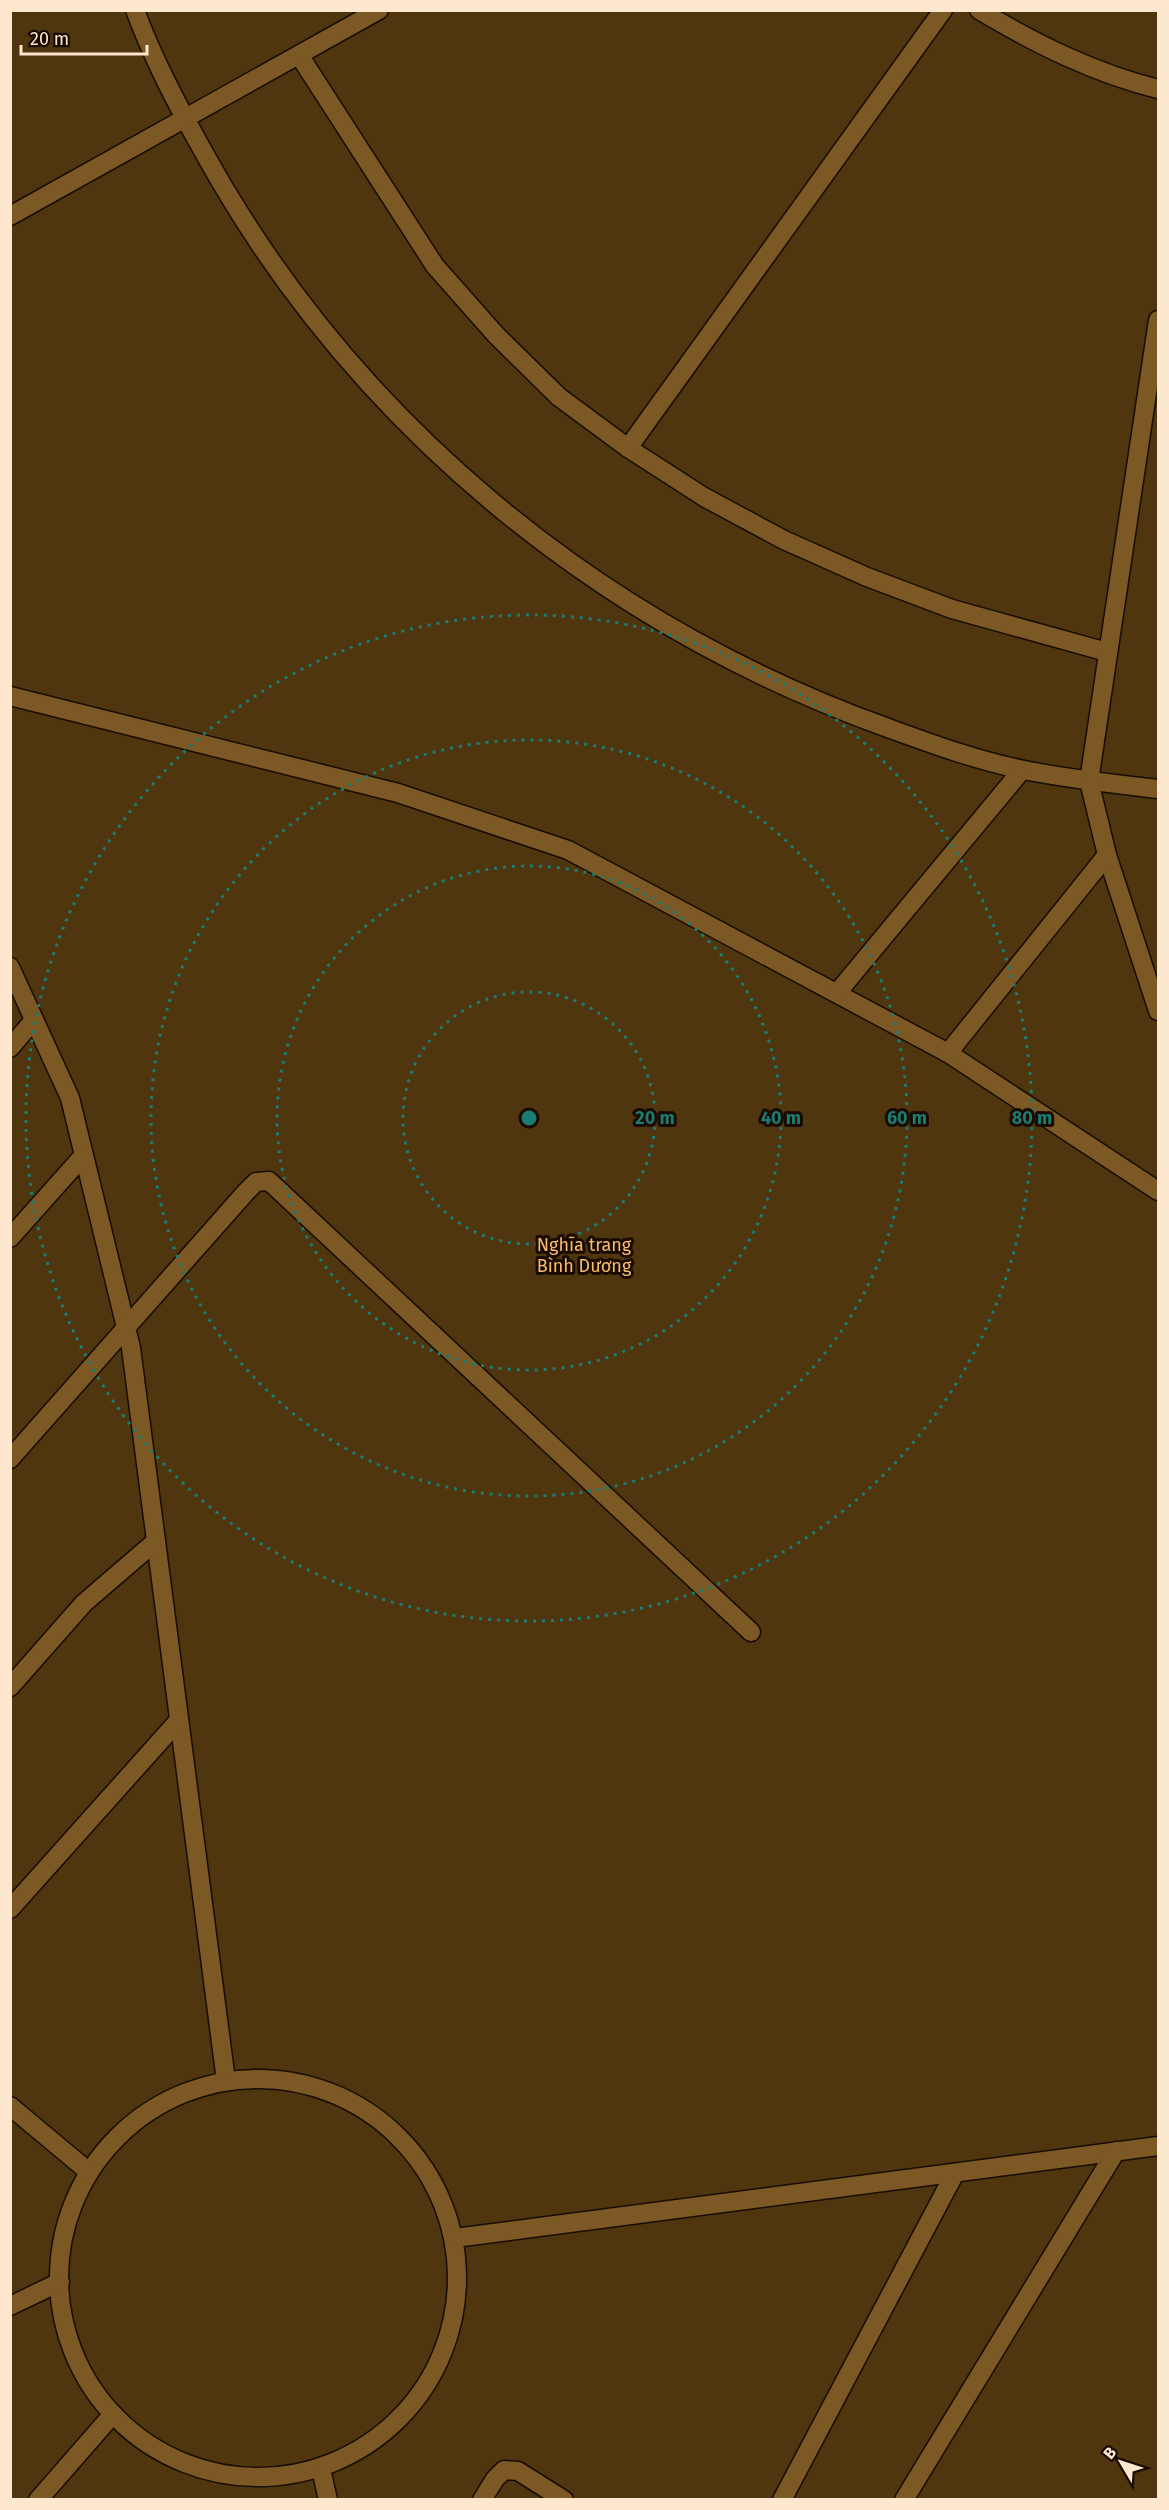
<svg xmlns="http://www.w3.org/2000/svg" width="1169" height="2510" viewBox="0 0 1169 2510" font-family="'Fira Sans',sans-serif">
<style>
.green{fill:#50360f}
.lines{fill:none;stroke-linecap:round;stroke-linejoin:round}
.lane-casing{stroke:#170c01;stroke-width:21}
.lane{stroke:#7c5825;stroke-width:18}
.ring{fill:none;stroke:#1b7c73;stroke-width:3;stroke-dasharray:3 6}
.labels{text-anchor:middle;stroke-width:6;stroke-linejoin:round;paint-order:stroke}
.park-label{font-size:18px;fill:#f9bb6a;stroke:#190b00}
.centre{fill:#1b7c73;stroke:#190b00;stroke-width:3}
.ring-label{font-size:18px;text-anchor:middle;font-weight:bold;fill:#1b7c73;stroke:#190b00;stroke-width:6;stroke-linejoin:round;paint-order:stroke}
</style>
<rect width="100%" height="100%" fill="#342106"/>
<rect class="green" x="11" y="11" width="1147" height="2488"/>
<g class="lines">
<g class="lane-casing">
<g id="lane">
<path d="M 135,10 C 153,59 178,106 203,151 C 352,422 598,624 888,728 C 932,744 978,761 1024,770 C 1068,779 1114,784 1158,789"/>
<path d="M 979,10 C 1036,44 1094,73 1158,89"/>
<polyline points="299,55 435,266 496,335 559,397 628,448 704,497 784,540 867,577 952,609 1107,652"/>
<polyline points="10,216 379,10"/>
<polyline points="1158,320 1089,781 1107,855 1158,1011"/>
<polyline points="628,448 943,10"/>
<polyline points="10,696 398,793 568,850 948,1053 1158,1191"/>
<polyline points="10,967 70,1098 131,1348 226,2081"/>
<polyline points="837,993 1022,770"/>
<polyline points="10,1048 34,1020"/>
<polyline points="948,1053 1107,855"/>
<polyline points="10,1238 83,1156"/>
<polyline points="10,1459 246,1192 256,1182 269,1181 751,1632"/>
<polyline points="10,1687 84,1603 156,1541"/>
<polyline points="10,1909 179,1720"/>
<circle cx="258" cy="2278" r="199"/>
<polyline points="10,2106 89,2172"/>
<polyline points="455,2238 1158,2146"/>
<polyline points="10,2306 60,2282"/>
<polyline points="321,2469 328,2500"/>
<polyline points="38,2500 113,2414"/>
<polyline points="482,2500 495,2479 504,2470 518,2471 564,2500"/>
<polyline points="782,2500 955,2173"/>
<polyline points="904,2500 1116,2151"/>
</g>
</g>
<use href="#lane" class="lane"/>
</g>
<g class="ring">
<circle cx="529" cy="1118" r="126"/>
<circle cx="529" cy="1118" r="252"/>
<circle cx="529" cy="1118" r="378"/>
<circle cx="529" cy="1118" r="503"/>
</g>
<g class="labels">
<g class="park-label">
<text x="584" y="1251">Nghĩa trang<tspan x="584" dy="21">Bình Dương</tspan></text>
</g>
</g>
<circle cx="529" cy="1118" r="9" class="centre"/>
<g class="ring-label">
<text x="655" y="1124">20 m</text>
<text x="781" y="1124">40 m</text>
<text x="907" y="1124">60 m</text>
<text x="1032" y="1124">80 m</text>
</g>
<rect width="1169" height="2510" fill="none" stroke="#fde7ce" stroke-width="24"/>
<g transform="translate(1121 2462) rotate(309)" stroke="#190b00" stroke-width="4.5" paint-order="stroke">
<path d="M0-4.5L10 22L0 15L-10 22Z" fill="#fde7ce"/>
<text y="-9" font-size="16" font-weight="bold" text-anchor="middle" fill="#fde7ce">B</text>
</g>
<path d="M21 45v9h126v-9" fill="none" stroke="#fde7ce" stroke-width="3"/>
<text x="30" y="45" font-size="18" fill="#fde7ce" stroke="#190b00" stroke-width="4.5" paint-order="stroke">20 m</text>
</svg>
